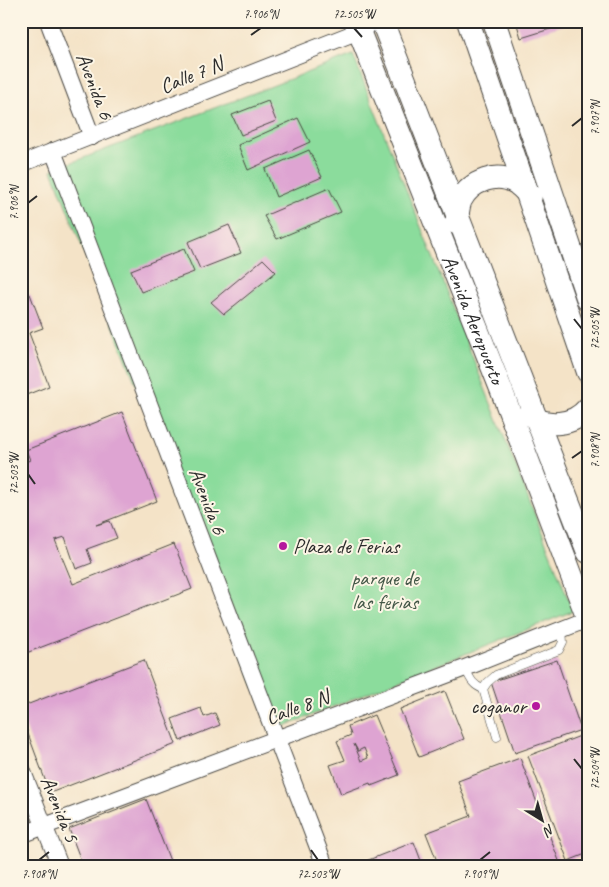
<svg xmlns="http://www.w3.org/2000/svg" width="609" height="887" viewBox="0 0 609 887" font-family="Caveat,sans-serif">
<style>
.green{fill:#8bdc9c;stroke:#5b8464}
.building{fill:#dea4d2;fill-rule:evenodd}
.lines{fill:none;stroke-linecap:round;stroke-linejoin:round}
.lane-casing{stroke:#494742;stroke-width:9}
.street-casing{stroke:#494742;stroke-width:18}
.secondary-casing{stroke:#494742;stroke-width:24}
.lane{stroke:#fff;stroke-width:8}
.street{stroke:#fff;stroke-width:16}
.secondary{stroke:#fff;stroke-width:22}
.ticks{fill:none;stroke:#2b2b2b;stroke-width:2}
.poi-dot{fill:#b5179e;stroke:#fcf5e5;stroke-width:2}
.labels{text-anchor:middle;stroke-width:4;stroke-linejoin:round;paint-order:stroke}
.street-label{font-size:21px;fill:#2b2b2b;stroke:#fcf5e5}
.poi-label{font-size:21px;fill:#2b2b2b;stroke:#fcf5e5;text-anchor:start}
.park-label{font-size:21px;fill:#435747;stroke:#fcf5e5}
.neatline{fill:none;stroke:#2b2b2b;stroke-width:2}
.ticks-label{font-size:12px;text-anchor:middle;fill:#2b2b2b}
</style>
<rect width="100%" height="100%" fill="#fcf5e5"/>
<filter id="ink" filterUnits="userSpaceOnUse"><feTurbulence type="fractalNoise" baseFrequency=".02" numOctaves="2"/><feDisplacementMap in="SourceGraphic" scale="10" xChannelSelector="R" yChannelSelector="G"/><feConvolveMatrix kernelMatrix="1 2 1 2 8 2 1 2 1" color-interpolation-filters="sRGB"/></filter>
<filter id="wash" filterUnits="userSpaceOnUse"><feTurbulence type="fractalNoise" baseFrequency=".0096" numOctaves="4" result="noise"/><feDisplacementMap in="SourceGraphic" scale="20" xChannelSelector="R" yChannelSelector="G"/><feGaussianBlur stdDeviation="1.12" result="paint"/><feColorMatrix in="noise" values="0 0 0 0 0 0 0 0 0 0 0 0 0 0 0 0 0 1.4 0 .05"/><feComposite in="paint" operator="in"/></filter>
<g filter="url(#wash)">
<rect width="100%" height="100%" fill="#f4e3c7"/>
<polygon class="green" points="353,55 573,611 272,731 52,170"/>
<g id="blocks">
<g class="building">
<polygon points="516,21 573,21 573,22 521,38"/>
<polygon points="268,101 276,121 241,135 232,115"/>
<polygon points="298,118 310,142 248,170 238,145"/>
<polygon points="309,150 322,177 276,197 265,169"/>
<polygon points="329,188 341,212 277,239 264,216"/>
<polygon points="229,225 241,253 200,269 188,242"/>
<polygon points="184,249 194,272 141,292 131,270"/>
<polygon points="263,259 276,272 224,314 211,302"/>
<polygon points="30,294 43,328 29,333 49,386 21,397 21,297"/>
<polygon points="122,412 157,501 96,525 110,521 117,538 87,549 92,563 76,569 65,537 55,540 73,584 174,544 192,589 21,655 21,464 30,460 26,450"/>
<polygon points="144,660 176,744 50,793 21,715 21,707"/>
<polygon points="557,660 581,730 515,753 491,682"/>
<polygon points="445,691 464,739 419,757 400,709"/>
<polygon points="201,708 204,717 215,713 220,725 180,741 172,719"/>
<path d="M 374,715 L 399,775 L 371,786 L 370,783 L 341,794 L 330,765 L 345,760 L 337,741 L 351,735 L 348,726 ZM 354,744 L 358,751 L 364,748 L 368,758 L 361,761 Z"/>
<polygon points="588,733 588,853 568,861 528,756"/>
<polygon points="520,758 561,866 439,866 426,833 471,816 458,781"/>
<polygon points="146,799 172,866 83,866 69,829"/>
<polygon points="414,842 423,866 368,866 366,861"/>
</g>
</g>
</g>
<g filter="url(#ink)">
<use href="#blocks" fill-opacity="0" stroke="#494742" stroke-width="1"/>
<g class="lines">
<g class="lane-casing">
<g id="lane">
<path d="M 465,668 C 470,678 472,685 483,689"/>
<polyline points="497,737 483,689 487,683 496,675 559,650 563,642 562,629"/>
</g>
</g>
<g class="street-casing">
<g id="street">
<polyline points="48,21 92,137"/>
<polyline points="53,151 325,866"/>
<polyline points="21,164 359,31 375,21"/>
<polyline points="21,767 60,866"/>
<polyline points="21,835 465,668 588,619"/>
</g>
</g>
<g class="secondary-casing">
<g id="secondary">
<path id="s1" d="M 355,21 L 501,389 L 588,619"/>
<polyline points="382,21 588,552"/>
<polyline points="468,21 588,372"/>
<polyline points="494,21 588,300"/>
<path d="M 456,223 C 458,216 458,206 461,200 C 471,181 497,171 516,183 C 521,187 526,192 531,196"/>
<path d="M 529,414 C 546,428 573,426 588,408"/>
</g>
</g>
<use href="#lane" class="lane"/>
<use href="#street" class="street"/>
<use href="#secondary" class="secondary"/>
</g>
</g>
<path class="ticks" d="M 354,28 L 362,37M 251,35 L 261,28M 572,126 L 582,118M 28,203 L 37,196M 574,319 L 582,329M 572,458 L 582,451M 28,474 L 35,484M 574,759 L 582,769M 311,850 L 318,860M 39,860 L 49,852M 480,860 L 490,852"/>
<g class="poi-dot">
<circle cx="283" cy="546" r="5"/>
<circle cx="536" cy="706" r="5"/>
</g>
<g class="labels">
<g class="street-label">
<text transform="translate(191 75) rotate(-22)" y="7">Calle 7 N</text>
<text transform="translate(95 86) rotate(69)" y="7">Avenida 6</text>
<text dy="7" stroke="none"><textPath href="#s1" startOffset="321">Avenida Aeropuerto</textPath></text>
<text transform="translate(208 501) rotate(69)" y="7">Avenida 6</text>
<text transform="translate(297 707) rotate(-20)" y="7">Calle 8 N</text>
<text transform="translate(60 809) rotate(68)" y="7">Avenida 5</text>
</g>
<g class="poi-label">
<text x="293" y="553">Plaza de Ferias</text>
<text x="526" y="713" text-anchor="end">coganor</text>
</g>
<g class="park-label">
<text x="385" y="585">parque de<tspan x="385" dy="24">las ferias</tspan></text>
</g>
</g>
<rect width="609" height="887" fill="none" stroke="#fcf5e5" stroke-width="55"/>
<g transform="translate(542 820) rotate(143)" stroke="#fcf5e5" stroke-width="4" paint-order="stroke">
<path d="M0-4L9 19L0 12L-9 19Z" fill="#2b2b2b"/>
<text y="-8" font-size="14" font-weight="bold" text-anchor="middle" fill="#2b2b2b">N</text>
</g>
<rect x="28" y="28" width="554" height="832" class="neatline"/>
<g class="ticks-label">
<text x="261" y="18">7.906°N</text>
<text x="354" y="18">72.505°W</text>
<text transform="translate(595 118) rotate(-90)" y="4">7.907°N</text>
<text transform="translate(14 203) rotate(-90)" y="4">7.906°N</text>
<text transform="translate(595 329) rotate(-90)" y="4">72.505°W</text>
<text transform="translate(595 451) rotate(-90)" y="4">7.908°N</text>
<text transform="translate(14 474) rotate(-90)" y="4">72.503°W</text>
<text transform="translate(595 769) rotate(-90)" y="4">72.504°W</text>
<text x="39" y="878">7.908°N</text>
<text x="318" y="878">72.503°W</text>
<text x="480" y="878">7.909°N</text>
</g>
</svg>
